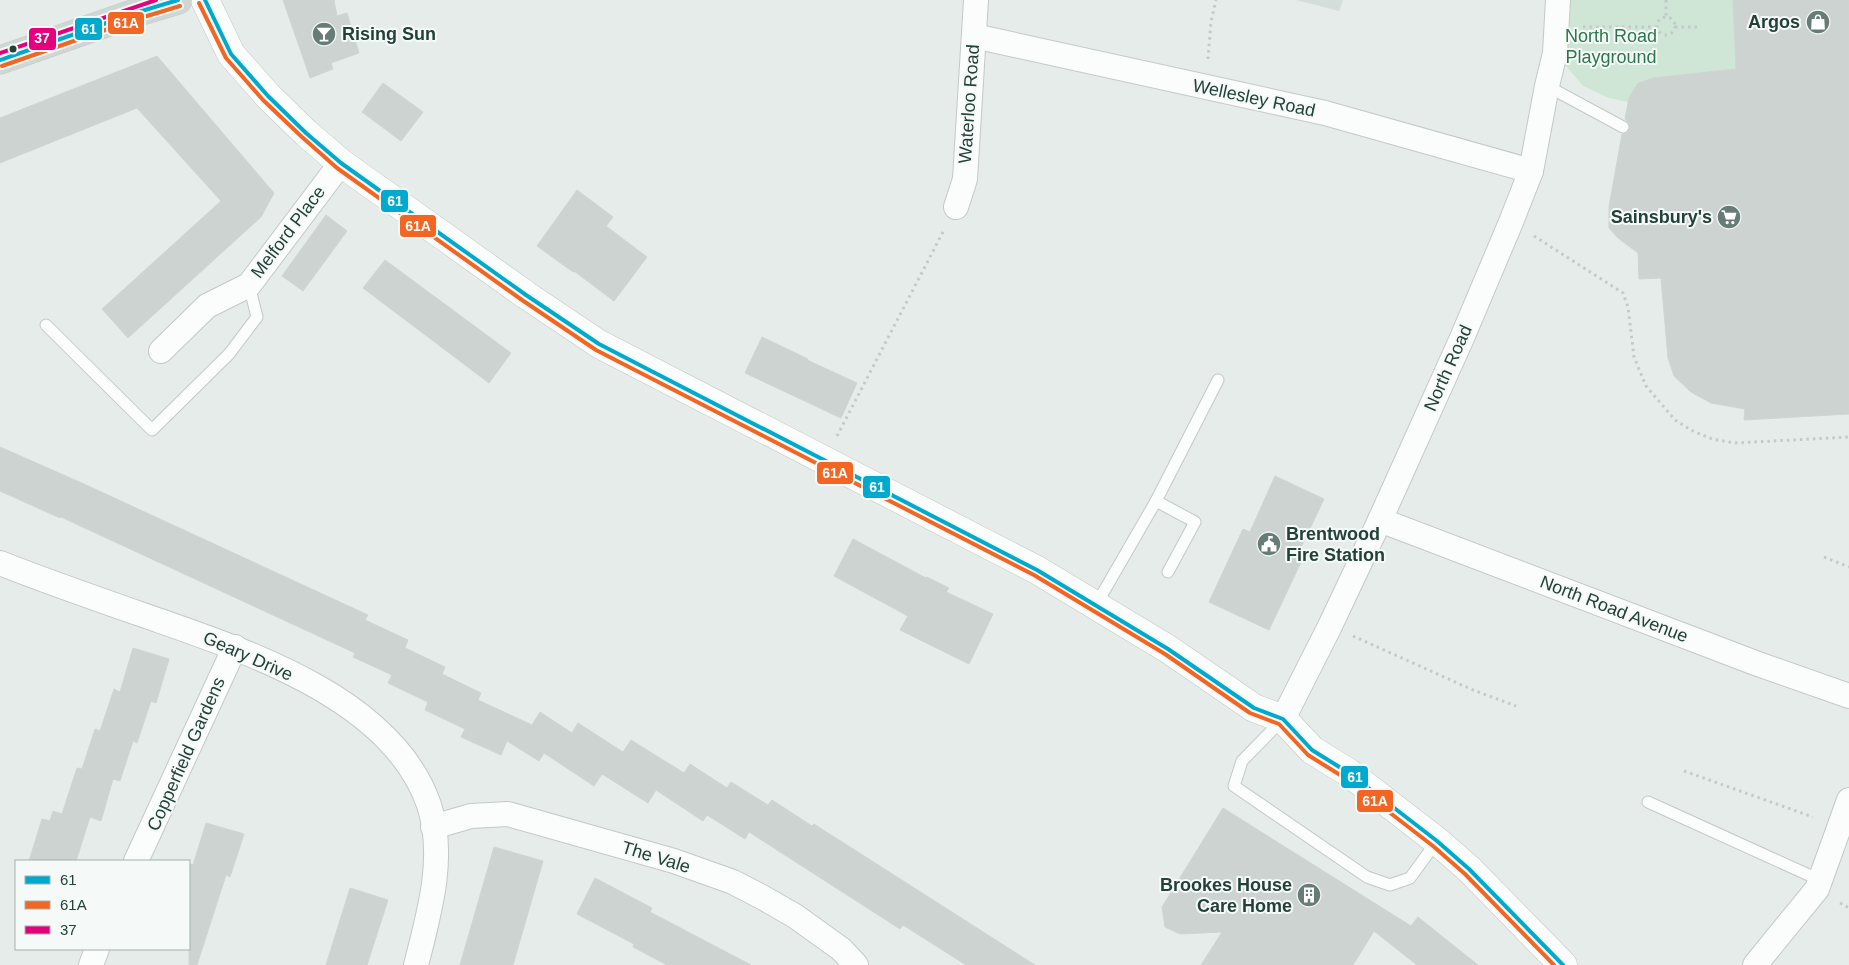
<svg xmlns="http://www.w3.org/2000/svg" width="1849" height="965" viewBox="0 0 1849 965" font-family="Arial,sans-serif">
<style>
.built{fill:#d4ddd9}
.green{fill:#cfe5d6}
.building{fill:#cdd3d1;stroke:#cfd5d2}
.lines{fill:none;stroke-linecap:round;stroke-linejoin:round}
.service-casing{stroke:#c3c9c6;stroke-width:13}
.minor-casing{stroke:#c3c9c6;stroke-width:26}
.tertiary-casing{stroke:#c3c9c6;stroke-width:29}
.primary-casing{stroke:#c2cac8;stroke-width:29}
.path{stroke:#c2cbc9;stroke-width:3;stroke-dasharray:2.5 4;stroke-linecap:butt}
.service{stroke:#fbfcfc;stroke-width:11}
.minor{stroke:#fbfcfc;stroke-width:24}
.tertiary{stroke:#fbfcfc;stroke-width:28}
.primary{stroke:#cfd7d5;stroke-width:28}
.bus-1-casing{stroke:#f5faf8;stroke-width:8}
.bus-2-casing{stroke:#f5faf8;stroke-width:8}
.bus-3-casing{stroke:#f5faf8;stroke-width:8}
.bus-1{stroke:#00a9ce;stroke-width:4}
.bus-2{stroke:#f26522;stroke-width:4}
.bus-3{stroke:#e5007d;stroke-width:4}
.bus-dot{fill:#234039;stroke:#f5faf8;stroke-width:2}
.labels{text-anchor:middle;stroke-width:4;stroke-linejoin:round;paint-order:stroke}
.poi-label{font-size:18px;font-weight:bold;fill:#234039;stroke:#f5faf8;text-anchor:end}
.park-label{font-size:18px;fill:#2c784c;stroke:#f5faf8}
.street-label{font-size:18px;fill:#234039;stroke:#f5faf8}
.line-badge{stroke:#f5faf8;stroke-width:2}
.badge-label{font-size:14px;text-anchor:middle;font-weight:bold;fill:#fff}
</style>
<rect width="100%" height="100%" fill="#e6ece9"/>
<polygon class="built" points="1296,0 1343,0 1339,11"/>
<polygon class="green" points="1558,0 1733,0 1736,69 1653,78 1638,82 1628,102 1609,98 1583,86 1555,53"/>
<g class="building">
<polygon points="283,0 334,0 337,16 347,13 359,53 331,63 333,69 310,78"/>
<polygon points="1733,0 1849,0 1849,414 1744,420 1745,409 1711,403 1691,392 1674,376 1668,358 1661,278 1639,279 1638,253 1618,238 1609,228 1609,207 1622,134 1627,133 1630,127 1629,123 1625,119 1629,98 1638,83 1653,78 1736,69"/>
<polygon points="157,56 274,193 261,217 128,338 102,309 221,201 137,108 0,163 0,118"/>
<polygon points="383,83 423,112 401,141 362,112"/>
<polygon points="577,190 613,217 606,226 647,257 614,301 574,271 573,272 537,246"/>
<polygon points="326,215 347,231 303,291 282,276"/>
<polygon points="385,260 511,353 489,383 363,288"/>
<polygon points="762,337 808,359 807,360 857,383 841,418 745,373"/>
<polygon points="0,447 84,484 368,615 365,620 408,640 405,648 445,667 442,674 481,693 478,700 532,725 540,712 572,733 578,723 623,752 631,740 684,773 690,764 727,788 731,782 768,805 772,800 812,826 814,824 1035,965 966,965 903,925 900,929 749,832 745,839 707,815 703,821 656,790 648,803 602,774 594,786 544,753 539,761 507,741 501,755 461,737 465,729 425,710 428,702 388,683 392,675 353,657 355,653 61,517 60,518 0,491"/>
<polygon points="1275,476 1324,499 1297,556 1303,558 1269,630 1209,602 1243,529 1250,532"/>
<polygon points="853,539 926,578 927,577 949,588 946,592 993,614 969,664 900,630 908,616 834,576"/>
<polygon points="133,648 169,659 156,703 151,701 137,743 133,741 120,781 113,779 101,821 90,817 76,861 29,861 42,819 50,821 53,811 62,814 77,768 82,769 95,729 100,731 114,689 120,692"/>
<polygon points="1223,808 1411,926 1418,917 1478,965 1417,965 1374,931 1353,965 1201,965 1222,932 1180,934 1165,927 1162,907"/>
<polygon points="206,823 244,834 230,877 226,875 197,965 189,965 189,864 193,865"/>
<polygon points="494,847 543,861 513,965 460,965"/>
<polygon points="595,878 652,908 650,912 751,965 667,965 633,947 634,944 577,914"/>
<polygon points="350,888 388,900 367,965 326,965"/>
</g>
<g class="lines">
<g class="service-casing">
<g id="service">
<polyline points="1547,86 1623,127"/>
<polyline points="46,325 152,430 229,354 257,317 249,285"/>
<polyline points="1156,501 1218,380"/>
<polyline points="1096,605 1156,501 1195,522 1168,572"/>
<polyline points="1283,719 1242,761 1234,786 1367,877 1390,885 1410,878 1437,841"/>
<polyline points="1648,802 1822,881"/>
</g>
</g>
<g class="minor-casing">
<g id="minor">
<polyline points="974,36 1325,113 1531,171"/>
<polyline points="956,207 965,179 976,0"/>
<polyline points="161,351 207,306 249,285 341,163"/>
<polyline points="1380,520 1758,664 1849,696"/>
<path d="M 0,563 C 48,582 97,599 146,616 C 243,650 392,697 429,805 C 446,857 429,914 416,965"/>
<polyline points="1283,719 1330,626 1380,520 1462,338 1511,222 1531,171 1547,86 1555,53 1558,0"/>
<polyline points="433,827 471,816 508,814 674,861 733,882 760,896 795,916 841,949 856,965"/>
<polyline points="136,861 235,647"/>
<polyline points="91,965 97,949"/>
<polyline points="1755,965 1817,889 1849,800"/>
</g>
</g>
<g class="tertiary-casing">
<polyline id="tertiary" points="205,0 231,54 268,96 306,133 341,163 526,295 599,344 1037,570 1168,649 1254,708 1283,719 1312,750 1349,773 1437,841 1469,869 1563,965"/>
</g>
<g class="primary-casing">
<polyline id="primary" points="0,60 135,13 178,0"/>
</g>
<g class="path">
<polyline points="1666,0 1666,17"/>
<circle cx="1666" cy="26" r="9"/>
<polyline points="1583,27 1657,27"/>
<polyline points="1675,27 1701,27"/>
<polyline points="1208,59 1211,22 1216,0"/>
<polyline points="1534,236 1623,293 1628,307 1634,357 1646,386 1675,420 1691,430 1712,439 1735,443 1849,437"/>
<polyline points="837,436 944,230"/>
<polyline points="1824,557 1849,567"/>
<polyline points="1353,636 1473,690 1516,706"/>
<polyline points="1684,771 1813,817"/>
<polyline points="1840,903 1849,908"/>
</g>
<use href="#service" class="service"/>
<use href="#minor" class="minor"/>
<use href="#tertiary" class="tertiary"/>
<use href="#primary" class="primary"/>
<g class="bus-1-casing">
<g id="bus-1">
<polyline points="205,0 231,54 268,96 306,133 341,163 526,295 599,344 1037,570 1168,649 1254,708 1283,719 1312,750 1349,773 1437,841 1469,869 1563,965"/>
<polyline points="0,60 135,13 178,0"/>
</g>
</g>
<g class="bus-2-casing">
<g id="bus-2">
<polyline points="199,3 226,58 263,100 302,137 337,168 522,300 596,350 1034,575 1165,654 1250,713 1279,724 1308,755 1345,778 1433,846 1465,874 1554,965"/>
<polyline points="2,66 137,19 180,6"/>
</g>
</g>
<g class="bus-3-casing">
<polyline id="bus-3" points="0,53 156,0"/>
</g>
<use href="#bus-1" class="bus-1"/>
<use href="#bus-2" class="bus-2"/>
<use href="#bus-3" class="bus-3"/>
</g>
<defs>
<g id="shop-disc" transform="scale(1.25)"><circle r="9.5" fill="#677c77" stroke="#f5faf8"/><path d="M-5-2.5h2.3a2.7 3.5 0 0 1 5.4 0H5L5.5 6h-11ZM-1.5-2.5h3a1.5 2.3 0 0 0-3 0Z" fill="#fff"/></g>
<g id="bar-disc" transform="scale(1.25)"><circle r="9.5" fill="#677c77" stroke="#f5faf8"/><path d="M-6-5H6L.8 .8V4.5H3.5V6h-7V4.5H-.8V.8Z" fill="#fff"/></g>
<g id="supermarket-disc" transform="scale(1.25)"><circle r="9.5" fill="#677c77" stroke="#f5faf8"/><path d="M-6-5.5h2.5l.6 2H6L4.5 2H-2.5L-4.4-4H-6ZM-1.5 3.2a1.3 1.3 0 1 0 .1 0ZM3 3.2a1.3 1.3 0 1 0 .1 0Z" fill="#fff"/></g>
<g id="civic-disc" transform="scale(1.25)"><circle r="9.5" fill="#677c77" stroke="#f5faf8"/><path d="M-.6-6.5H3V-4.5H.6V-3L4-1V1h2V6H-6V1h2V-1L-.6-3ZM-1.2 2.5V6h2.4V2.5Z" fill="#fff"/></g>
<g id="building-disc" transform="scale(1.25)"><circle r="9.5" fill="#677c77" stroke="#f5faf8"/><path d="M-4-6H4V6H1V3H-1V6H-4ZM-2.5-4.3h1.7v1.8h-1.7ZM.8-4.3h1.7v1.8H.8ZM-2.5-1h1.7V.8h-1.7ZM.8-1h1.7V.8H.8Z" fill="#fff"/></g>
</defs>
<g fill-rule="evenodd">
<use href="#shop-disc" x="1818" y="22"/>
<use href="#bar-disc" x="324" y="34"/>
<use href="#supermarket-disc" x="1729" y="217"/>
<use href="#civic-disc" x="1269" y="544"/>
<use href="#building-disc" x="1309" y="895"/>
</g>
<circle class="bus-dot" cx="13" cy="49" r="4.5"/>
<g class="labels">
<g class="poi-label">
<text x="1800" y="28">Argos</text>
<text x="342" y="40" text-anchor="start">Rising Sun</text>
<text x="1712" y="223">Sainsbury's</text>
<text x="1286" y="540" text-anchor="start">Brentwood<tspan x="1286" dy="21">Fire Station</tspan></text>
<text x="1292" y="891">Brookes House<tspan x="1292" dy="21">Care Home</tspan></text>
</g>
<g class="park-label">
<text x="1611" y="42">North Road<tspan x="1611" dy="21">Playground</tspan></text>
</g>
<g class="street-label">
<text transform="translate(1254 98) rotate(12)" y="6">Wellesley Road</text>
<text transform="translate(969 104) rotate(-86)" y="6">Waterloo Road</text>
<text transform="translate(288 232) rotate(-53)" y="6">Melford Place</text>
<text transform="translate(1448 368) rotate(-66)" y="6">North Road</text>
<text transform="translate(1614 609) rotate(21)" y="6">North Road Avenue</text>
<text transform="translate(248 656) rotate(24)" y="6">Geary Drive</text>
<text transform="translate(186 754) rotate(-66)" y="6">Copperfield Gardens</text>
<text transform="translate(656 857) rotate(17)" y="6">The Vale</text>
</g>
</g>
<g class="line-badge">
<rect x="107" y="11" width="38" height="24" rx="5" fill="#f26522"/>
<rect x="74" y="17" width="29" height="24" rx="5" fill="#00a9ce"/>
<rect x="28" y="27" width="29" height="24" rx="5" fill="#e5007d"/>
<rect x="380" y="189" width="29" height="24" rx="5" fill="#00a9ce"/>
<rect x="399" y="214" width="38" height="24" rx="5" fill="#f26522"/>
<rect x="816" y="461" width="38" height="24" rx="5" fill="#f26522"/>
<rect x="862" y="475" width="29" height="24" rx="5" fill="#00a9ce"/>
<rect x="1340" y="765" width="29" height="24" rx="5" fill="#00a9ce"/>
<rect x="1356" y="789" width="38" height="24" rx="5" fill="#f26522"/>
</g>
<g class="badge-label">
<text x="126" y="28">61A</text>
<text x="89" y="34">61</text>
<text x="42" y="43">37</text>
<text x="395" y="206">61</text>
<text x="418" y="231">61A</text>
<text x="835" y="478">61A</text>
<text x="877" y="492">61</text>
<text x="1355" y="782">61</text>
<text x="1375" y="806">61A</text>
</g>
<rect x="15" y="860" width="175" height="90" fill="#f5faf8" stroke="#a1b0ac"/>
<rect x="25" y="876" width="25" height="8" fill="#00a9ce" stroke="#a1b0ac"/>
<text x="60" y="885" font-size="15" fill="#234039">61</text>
<rect x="25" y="901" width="25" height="8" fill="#f26522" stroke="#a1b0ac"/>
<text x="60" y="910" font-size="15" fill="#234039">61A</text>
<rect x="25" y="926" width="25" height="8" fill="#e5007d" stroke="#a1b0ac"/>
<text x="60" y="935" font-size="15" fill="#234039">37</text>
</svg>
